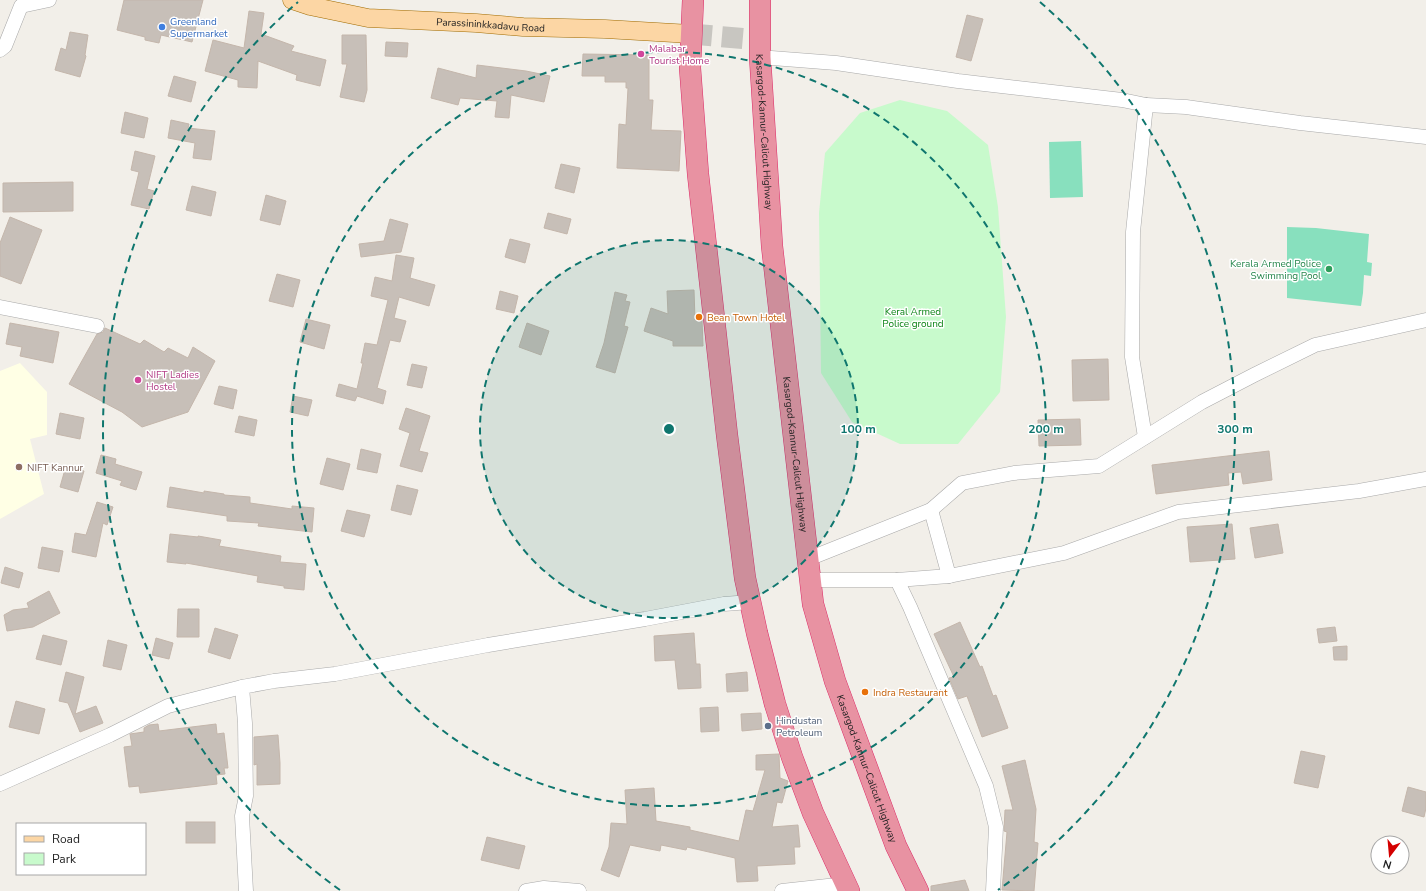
<svg xmlns="http://www.w3.org/2000/svg" width="1426" height="891" viewBox="0 0 1426 891" font-family="'Nunito Sans',sans-serif">
<style>
.education{fill:#ffffe5}
.park{fill:#c8facc}
.pitch{fill:#88e0be}
.building{fill:#c7bfb8;stroke:#c4b6ab}
.lines{fill:none;stroke-linecap:round;stroke-linejoin:round}
.highway-tunnel{stroke:#c8c6c1;stroke-width:21;stroke-dasharray:21 10;stroke-linecap:butt}
.minor-casing{stroke:#a9a9a9;stroke-width:15}
.major-casing{stroke:#a06b00;stroke-width:19}
.highway-casing{stroke:#dc2a67;stroke-width:22}
.minor{stroke:#fff;stroke-width:14}
.major{stroke:#fcd6a4;stroke-width:18}
.highway{stroke:#e892a2;stroke-width:21}
.ring{fill:none;stroke:#0f766e;stroke-width:2;stroke-dasharray:7 5}
.shop-dot{fill:#3f7fe0;stroke:#fff;stroke-width:1.5}
.hotel-dot{fill:#d1479c;stroke:#fff;stroke-width:1.5}
.leisure-dot{fill:#2e9e5b;stroke:#fff;stroke-width:1.5}
.food-dot{fill:#e8710a;stroke:#fff;stroke-width:1.5}
.education-dot{fill:#8d6e63;stroke:#fff;stroke-width:1.5}
.service-dot{fill:#5c6f8a;stroke:#fff;stroke-width:1.5}
.labels{text-anchor:middle;stroke-width:3;stroke-linejoin:round;paint-order:stroke}
.shop-label{font-size:10px;fill:#366cbe;stroke:#fff;text-anchor:start}
.street-label{font-size:10px;fill:#222;stroke:#fff}
.hotel-label{font-size:10px;fill:#b23c85;stroke:#fff;text-anchor:start}
.leisure-label{font-size:10px;fill:#27864d;stroke:#fff;text-anchor:end}
.park-label{font-size:10px;fill:#0c8416;stroke:#fff}
.food-label{font-size:10px;fill:#c56008;stroke:#fff;text-anchor:start}
.education-label{font-size:10px;fill:#785e54;stroke:#fff;text-anchor:start}
.service-label{font-size:10px;fill:#4e5e75;stroke:#fff;text-anchor:start}
.centre{fill:#0f766e;stroke:#fff;stroke-width:2}
.ring-label{font-size:12px;text-anchor:middle;font-weight:bold;fill:#0f766e;stroke:#fff;stroke-width:3;stroke-linejoin:round;paint-order:stroke}
</style>
<rect width="100%" height="100%" fill="#f2efe9"/>
<polygon class="education" points="20,363 47,392 47,435 30,439 44,494 0,519 0,371"/>
<polygon class="park" points="900,100 947,111 988,145 998,207 1006,317 1000,392 958,444 900,444 852,422 821,373 819,213 825,153 860,113"/>
<g class="pitch">
<polygon points="1081,141 1083,197 1050,198 1049,142"/>
<polygon points="1287,227 1316,228 1369,234 1367,262 1372,263 1371,276 1364,275 1363,293 1361,306 1287,298"/>
</g>
<g class="building">
<polygon points="124,0 203,0 192,42 161,35 159,43 145,40 145,37 117,30"/>
<polygon points="249,11 264,13 261,34 294,46 291,51 326,60 320,86 296,80 297,75 258,61 257,88 238,87 238,80 205,71 213,40 244,48"/>
<polygon points="967,15 983,19 971,61 956,57"/>
<polygon points="70,32 88,35 85,55 86,56 80,77 55,70 61,48 66,50"/>
<polygon points="342,35 366,35 367,90 364,102 340,97 347,64 342,64"/>
<polygon points="386,42 408,43 407,57 385,56"/>
<polygon points="583,54 649,55 649,100 653,100 651,130 681,131 679,171 617,168 619,124 626,125 628,88 626,88 626,82 605,82 605,76 582,76"/>
<polygon points="477,65 526,71 550,76 544,102 511,95 509,118 495,117 497,101 460,98 458,105 431,98 438,68 476,78"/>
<polygon points="174,76 196,82 191,102 168,96"/>
<polygon points="125,112 148,118 144,138 121,133"/>
<polygon points="171,120 189,124 188,128 215,131 211,160 193,158 195,143 168,138"/>
<polygon points="135,151 155,156 147,189 154,191 149,209 131,205 139,172 131,170"/>
<polygon points="561,164 580,168 574,193 555,188"/>
<polygon points="73,182 73,211 3,212 3,183"/>
<polygon points="192,186 216,192 211,216 186,210"/>
<polygon points="266,195 286,201 280,225 260,220"/>
<polygon points="548,213 571,219 567,234 544,228"/>
<polygon points="10,217 42,230 21,284 0,276 0,243"/>
<polygon points="390,219 408,224 401,252 361,257 359,244 384,241"/>
<polygon points="510,239 530,244 525,263 505,257"/>
<polygon points="396,255 414,258 410,278 435,285 429,306 399,297 394,318 406,321 400,342 390,340 377,388 386,391 383,404 357,396 355,401 336,396 339,384 357,389 363,363 361,363 365,343 377,345 388,300 371,296 375,277 392,281"/>
<polygon points="277,274 300,280 293,307 269,301"/>
<polygon points="694,290 695,320 702,320 703,346 673,346 673,341 644,331 651,308 668,314 667,291"/>
<polygon points="500,291 518,296 514,313 496,309"/>
<polygon points="615,292 627,295 625,301 630,302 624,326 628,327 615,373 596,367 604,343"/>
<polygon points="306,319 330,325 324,349 300,342"/>
<polygon points="10,323 59,332 53,363 20,356 22,347 6,344"/>
<polygon points="527,323 549,331 541,355 519,347"/>
<polygon points="105,328 140,344 144,340 164,352 168,348 188,358 193,347 215,361 188,412 142,427 122,412 69,384 97,334 103,332"/>
<polygon points="1108,359 1109,400 1073,401 1072,360"/>
<polygon points="412,364 427,367 422,388 407,385"/>
<polygon points="219,386 237,390 233,409 214,404"/>
<polygon points="293,396 312,400 308,416 290,412"/>
<polygon points="406,408 430,416 419,451 428,453 422,472 400,466 410,433 399,429"/>
<polygon points="60,413 84,418 80,439 56,434"/>
<polygon points="239,416 257,420 254,436 235,432"/>
<polygon points="1080,419 1081,445 1039,446 1038,420"/>
<polygon points="361,449 381,454 377,473 357,469"/>
<polygon points="1269,451 1272,480 1243,484 1241,472 1228,473 1229,485 1156,494 1152,465"/>
<polygon points="101,455 116,459 115,464 142,472 136,490 120,485 122,481 96,473"/>
<polygon points="327,458 350,464 343,490 320,484"/>
<polygon points="66,466 84,471 78,492 60,487"/>
<polygon points="397,485 418,490 411,515 391,510"/>
<polygon points="170,487 204,493 204,491 224,494 224,495 250,497 250,503 292,509 292,506 314,508 312,532 258,526 259,523 227,521 227,516 167,507"/>
<polygon points="97,502 113,507 107,525 103,523 96,557 72,552 75,533 86,535"/>
<polygon points="347,510 370,515 364,537 341,531"/>
<polygon points="1232,524 1235,559 1190,562 1187,527"/>
<polygon points="1278,524 1283,553 1255,558 1250,528"/>
<polygon points="170,534 198,537 198,536 221,540 219,546 281,556 280,562 306,564 304,590 284,588 284,586 257,582 258,576 186,563 186,564 167,562"/>
<polygon points="42,547 63,551 59,572 38,568"/>
<polygon points="5,567 23,573 19,588 1,583"/>
<polygon points="49,591 60,613 33,627 7,631 4,615 13,610 29,608 27,603"/>
<polygon points="178,609 199,609 199,637 177,637"/>
<polygon points="960,622 980,667 982,666 993,696 996,695 1008,728 982,737 967,696 958,699 949,678 954,677 934,634"/>
<polygon points="1335,627 1337,641 1319,643 1317,629"/>
<polygon points="215,628 238,635 230,659 208,652"/>
<polygon points="694,633 696,664 700,664 701,688 678,689 675,660 655,661 654,636"/>
<polygon points="43,635 67,641 61,665 36,659"/>
<polygon points="156,638 173,643 169,659 152,655"/>
<polygon points="108,640 127,645 121,670 103,666"/>
<polygon points="1347,646 1347,660 1334,660 1333,647"/>
<polygon points="66,672 84,677 75,714 96,706 103,723 80,732 68,703 59,701"/>
<polygon points="747,672 748,691 727,692 726,674"/>
<polygon points="16,701 45,709 39,734 9,727"/>
<polygon points="718,707 719,731 701,732 700,708"/>
<polygon points="761,713 762,729 742,731 741,714"/>
<polygon points="158,724 159,731 216,724 217,734 224,733 228,768 224,768 225,774 216,775 217,784 140,793 139,786 129,787 124,747 132,746 130,734 144,732 144,728 149,725"/>
<polygon points="278,735 280,763 280,784 257,785 257,764 254,765 254,737"/>
<polygon points="1301,751 1325,756 1318,788 1294,783"/>
<polygon points="779,754 780,778 788,781 782,803 777,802 772,827 798,825 800,847 794,847 795,864 757,866 758,881 737,882 735,858 687,847 686,850 661,845 660,851 630,845 619,877 601,870 609,847 611,823 627,824 625,790 654,788 656,821 690,827 690,830 739,841 746,810 753,811 765,770 756,770 756,755"/>
<polygon points="1025,760 1036,809 1034,842 1038,843 1034,891 1002,890 1007,832 1004,831 1005,810 1013,810 1002,766"/>
<polygon points="1408,787 1426,792 1426,808 1424,817 1402,811"/>
<rect x="186" y="822" width="29" height="21"/>
<polygon points="487,837 525,846 519,869 481,860"/>
<polygon points="965,880 969,891 931,891 931,886"/>
</g>
<g class="lines">
<polyline class="highway-tunnel" points="691,34 760,40"/>
<g class="minor-casing">
<g id="minor">
<polyline points="0,50 5,46 21,6 49,0"/>
<polyline points="760,57 836,63 958,81 1122,100 1146,105 1186,107 1300,123 1426,137"/>
<polyline points="0,307 97,326"/>
<polyline points="1145,437 1132,357 1133,232 1146,105"/>
<polyline points="808,559 931,510"/>
<polyline points="949,576 931,510 962,483 1014,473 1099,466 1202,402 1254,375 1315,345 1426,320"/>
<polyline points="810,580 897,580 949,576 1064,553 1178,512 1359,491 1426,479"/>
<polyline points="897,580 910,607 986,786 996,827 993,891"/>
<polyline points="0,784 110,735 168,706 242,687"/>
<polyline points="246,891 242,816 246,796 245,723 242,687 274,681 335,674 488,645 645,619 724,604 750,602"/>
<polyline points="526,891 544,888 579,891"/>
<polyline points="782,891 846,884"/>
</g>
</g>
<g class="major-casing">
<g id="major">
<path id="s1" d="M 292,0 L 310,6 L 368,18 L 476,23 L 523,27 L 605,29 L 691,34"/>
</g>
</g>
<g class="highway-casing">
<g id="highway">
<polyline points="693,0 690,68 698,174 727,435 745,578 757,633 775,704 792,757 813,813 849,891"/>
<path id="s2" d="M 760,0 L 760,57 L 772,246 L 813,604 L 835,681 L 896,846 L 918,891"/>
</g>
</g>
<use href="#minor" class="minor"/>
<use href="#major" class="major"/>
<use href="#highway" class="highway"/>
</g>
<circle cx="669" cy="429" r="189" fill="#0f766e" fill-opacity=".12"/>
<g class="ring">
<circle cx="669" cy="429" r="189"/>
<circle cx="669" cy="429" r="377"/>
<path d="M340 890A566 566 0 0 1 298 2M1040 2A566 566 0 0 1 998 890"/>
</g>
<circle class="shop-dot" cx="162" cy="27" r="4"/>
<g class="hotel-dot">
<circle cx="641" cy="54" r="4"/>
<circle cx="138" cy="380" r="4"/>
</g>
<circle class="leisure-dot" cx="1329" cy="269" r="4"/>
<g class="food-dot">
<circle cx="699" cy="317" r="4"/>
<circle cx="865" cy="692" r="4"/>
</g>
<circle class="education-dot" cx="19" cy="467" r="4"/>
<circle class="service-dot" cx="768" cy="726" r="4"/>
<g class="labels">
<g class="shop-label">
<text x="170" y="25">Greenland<tspan x="170" dy="12">Supermarket</tspan></text>
</g>
<g class="street-label">
<text dy="4" stroke="none"><textPath href="#s1" startOffset="201">Parassininkkadavu Road</textPath></text>
<text dy="4" stroke="none"><textPath href="#s2" startOffset="132">Kasargod-Kannur-Calicut Highway</textPath></text>
<text dy="4" stroke="none"><textPath href="#s2" startOffset="456">Kasargod-Kannur-Calicut Highway</textPath></text>
<text dy="4" stroke="none"><textPath href="#s2" startOffset="780">Kasargod-Kannur-Calicut Highway</textPath></text>
</g>
<g class="hotel-label">
<text x="649" y="52">Malabar<tspan x="649" dy="12">Tourist Home</tspan></text>
<text x="146" y="378">NIFT Ladies<tspan x="146" dy="12">Hostel</tspan></text>
</g>
<g class="leisure-label">
<text x="1321" y="267">Kerala Armed Police<tspan x="1321" dy="12">Swimming Pool</tspan></text>
</g>
<g class="park-label">
<text x="913" y="315">Keral Armed<tspan x="913" dy="12">Police ground</tspan></text>
</g>
<g class="food-label">
<text x="707" y="321">Bean Town Hotel</text>
<text x="873" y="696">Indra Restaurant</text>
</g>
<g class="education-label">
<text x="27" y="471">NIFT Kannur</text>
</g>
<g class="service-label">
<text x="776" y="724">Hindustan<tspan x="776" dy="12">Petroleum</tspan></text>
</g>
</g>
<circle cx="669" cy="429" r="6" class="centre"/>
<g class="ring-label">
<text x="858" y="433">100 m</text>
<text x="1046" y="433">200 m</text>
<text x="1235" y="433">300 m</text>
</g>
<rect x="16" y="823" width="130" height="52" fill="#ffffff" stroke="#a7a7a7"/>
<rect x="24" y="836" width="20" height="6" fill="#fcd6a4" stroke="#a7a7a7"/>
<text x="52" y="843" font-size="12" fill="#222222">Road</text>
<rect x="24" y="853" width="20" height="12" fill="#c8facc" stroke="#a7a7a7"/>
<text x="52" y="863" font-size="12" fill="#222222">Park</text>
<g transform="translate(1390 855) rotate(196)"><circle r="19" fill="#ffffff" stroke="#a7a7a7"/>
<path d="M0-3L7 15L0 10L-7 15Z" fill="#d40000"/>
<text y="-6" font-size="11" font-weight="bold" text-anchor="middle" fill="#222222">N</text>
</g>
</svg>
